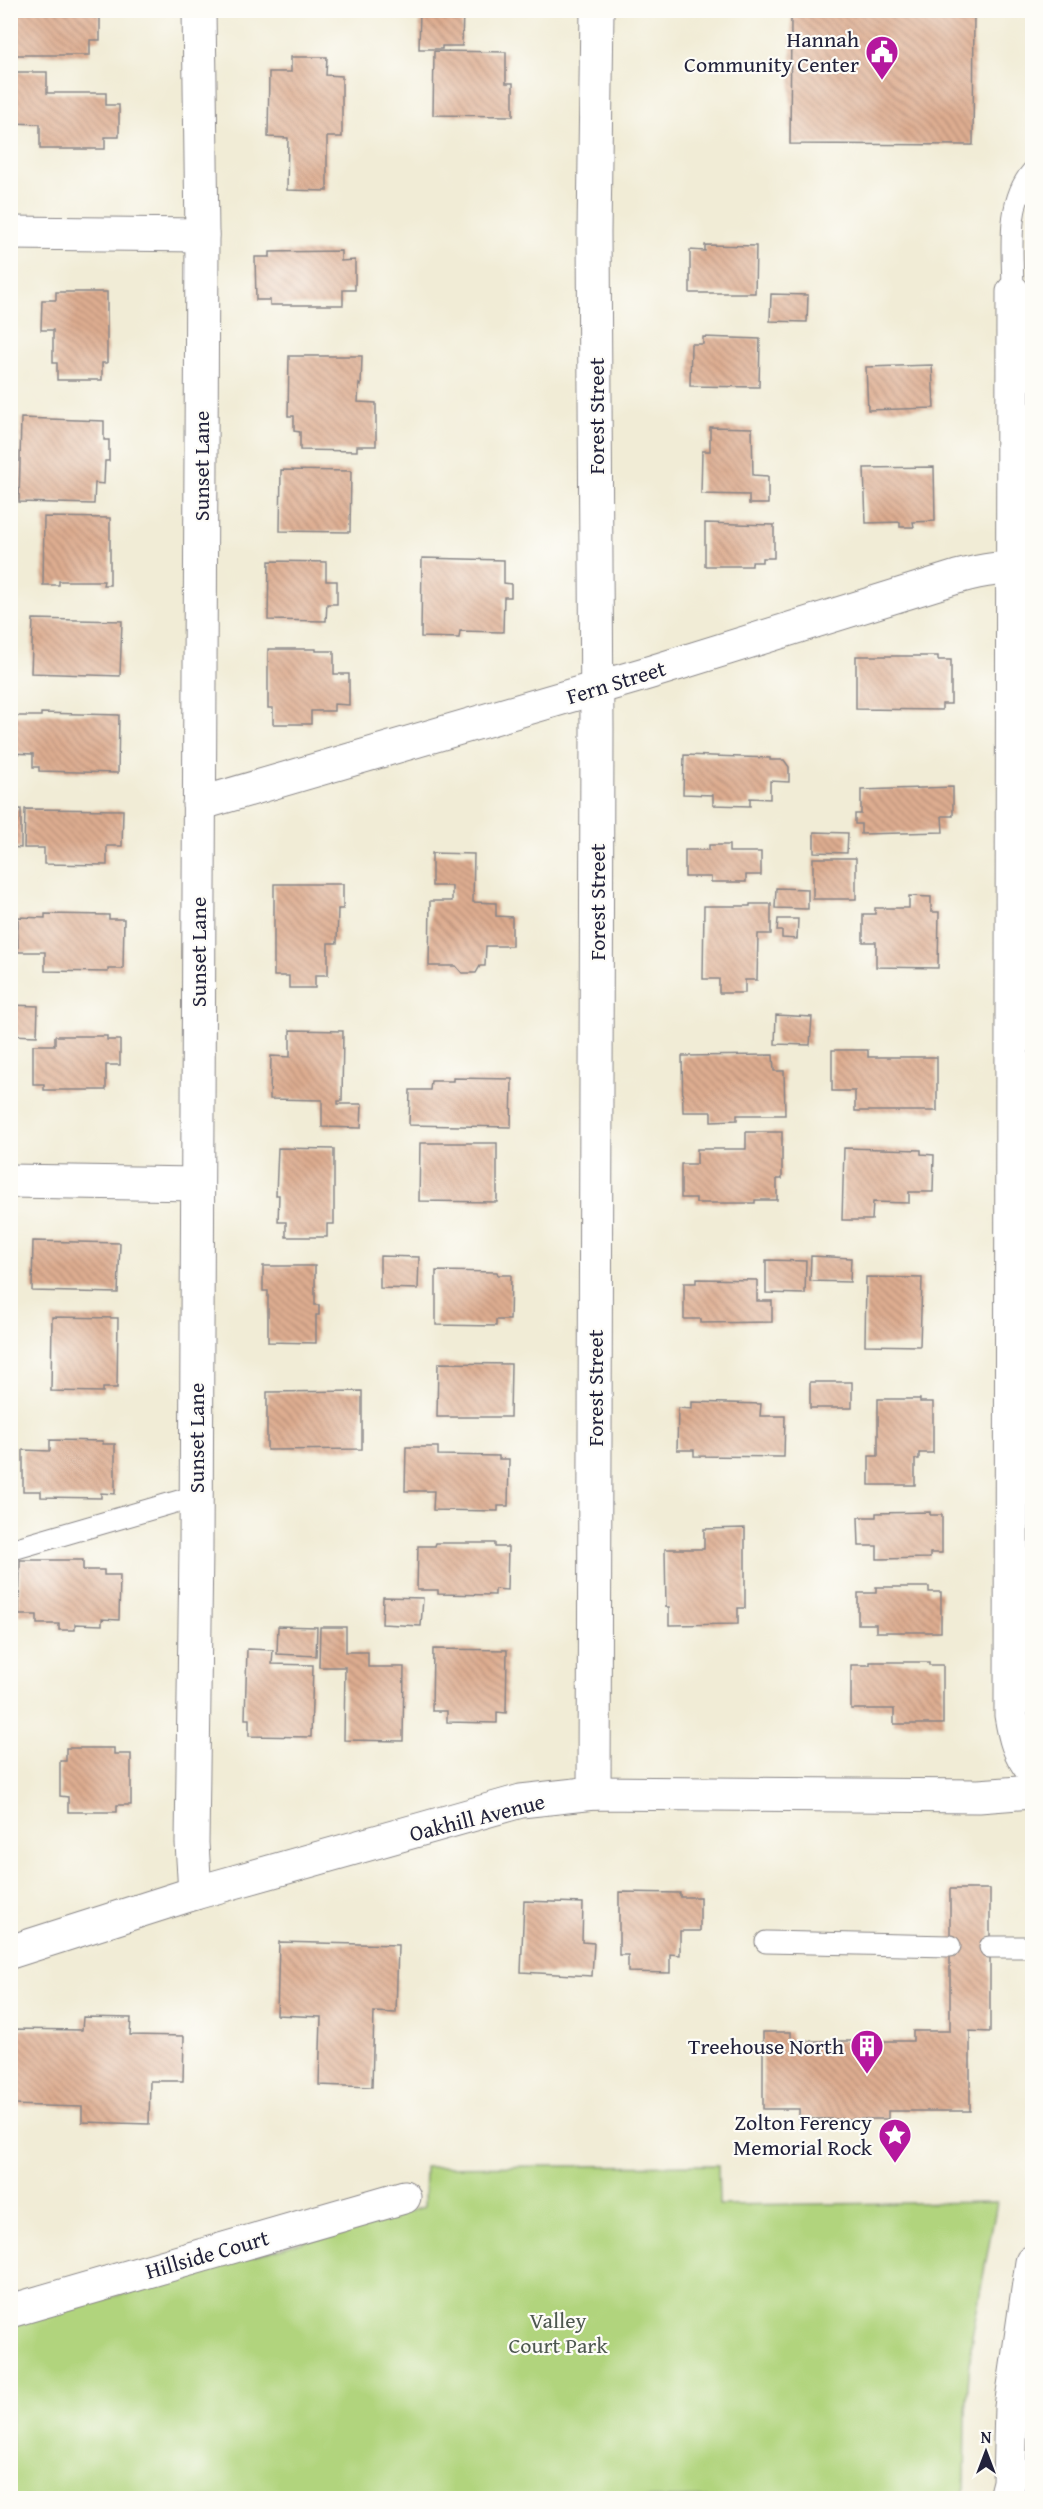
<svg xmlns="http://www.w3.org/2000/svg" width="1043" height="2509" viewBox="0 0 1043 2509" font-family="'Gentium Book Plus',serif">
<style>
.green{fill:#b1d47d;stroke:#6a7b5c;stroke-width:1.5}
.building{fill:url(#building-back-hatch)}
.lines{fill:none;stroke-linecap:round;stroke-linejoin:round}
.lane-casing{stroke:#8a8788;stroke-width:23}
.street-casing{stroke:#8a8788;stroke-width:35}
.lane{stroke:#fff;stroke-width:21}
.street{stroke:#fff;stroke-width:33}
.labels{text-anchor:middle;stroke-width:4.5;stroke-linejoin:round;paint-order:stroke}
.poi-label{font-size:22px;fill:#22223b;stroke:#fdfcf7;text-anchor:end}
.street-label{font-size:22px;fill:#22223b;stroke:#fdfcf7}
.park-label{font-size:22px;fill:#4d574f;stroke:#fdfcf7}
</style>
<defs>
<pattern id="building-back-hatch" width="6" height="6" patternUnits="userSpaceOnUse" patternTransform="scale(1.5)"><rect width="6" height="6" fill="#dead90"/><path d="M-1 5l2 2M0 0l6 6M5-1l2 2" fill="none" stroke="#b48c77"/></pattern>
</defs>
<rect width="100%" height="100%" fill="#fdfcf7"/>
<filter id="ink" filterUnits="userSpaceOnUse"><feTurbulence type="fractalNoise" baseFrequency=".0167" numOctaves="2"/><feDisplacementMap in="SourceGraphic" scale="12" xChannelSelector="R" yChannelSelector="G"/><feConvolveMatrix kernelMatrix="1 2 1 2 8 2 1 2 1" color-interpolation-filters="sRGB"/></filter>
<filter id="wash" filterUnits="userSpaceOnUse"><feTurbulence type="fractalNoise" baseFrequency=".008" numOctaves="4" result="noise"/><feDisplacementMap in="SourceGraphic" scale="24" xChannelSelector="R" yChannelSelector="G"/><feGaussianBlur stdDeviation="1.35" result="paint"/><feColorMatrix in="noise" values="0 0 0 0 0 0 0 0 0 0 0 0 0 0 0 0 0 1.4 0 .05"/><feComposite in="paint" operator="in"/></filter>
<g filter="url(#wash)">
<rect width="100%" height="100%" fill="#f1ecd6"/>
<polygon class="green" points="718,2165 719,2205 997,2202 972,2336 966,2412 965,2488 961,2496 949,2498 11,2498 11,2326 424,2207 425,2167"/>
<g id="blocks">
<g class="building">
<polygon points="16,10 100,10 100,40 90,40 90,55 16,55"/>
<polygon points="420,10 463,10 462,46 442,46 442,49 419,49"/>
<polygon points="795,10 974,10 973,145 790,144 791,18 795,18"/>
<polygon points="434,51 506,52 506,83 513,83 513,116 433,115"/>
<polygon points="291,57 327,57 326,75 342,76 342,137 327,137 327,191 287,190 288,138 268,137 269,72 291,72"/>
<polygon points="10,72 47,72 47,93 106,93 106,105 119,105 119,137 105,137 105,149 40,149 40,124 10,123"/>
<polygon points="705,245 756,246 755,293 690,293 690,250 705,251"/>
<polygon points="341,251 341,261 355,260 355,290 343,290 343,305 270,305 270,300 256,300 255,257 270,257 270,252"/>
<polygon points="56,292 107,292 107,363 102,363 102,380 57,380 57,363 53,363 53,330 41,330 42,300 56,300"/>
<polygon points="771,294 808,295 807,322 770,321"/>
<polygon points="703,337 760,339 759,387 690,386 691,344 703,344"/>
<polygon points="289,356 362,356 361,386 359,384 358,402 376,403 376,446 357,446 357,451 300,450 300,432 294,431 294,416 288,416"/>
<polygon points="932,365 934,408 868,410 866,367"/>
<polygon points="21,418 104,421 104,440 109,440 109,461 105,461 104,484 95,483 94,504 19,502"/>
<polygon points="710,427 752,428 753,475 768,476 768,504 749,504 749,495 701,494 702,451 710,451"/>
<polygon points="934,467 935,521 913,522 914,527 900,527 900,522 866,523 864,468"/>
<polygon points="281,470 351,471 350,532 280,531"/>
<polygon points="44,517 110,518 110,585 103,585 104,581 59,581 59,585 43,585"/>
<polygon points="705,523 774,525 774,558 762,558 762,562 752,562 752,566 705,566"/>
<polygon points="422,558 504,560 504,583 511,584 511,597 504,597 503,632 460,631 459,638 421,637"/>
<polygon points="269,561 326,562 326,581 337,581 337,604 327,604 326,621 268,620"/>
<polygon points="33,619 122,621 120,676 31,673"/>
<polygon points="268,649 316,649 316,651 334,651 334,674 349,674 349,705 334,704 334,711 311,711 311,724 273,724 273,708 268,708"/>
<polygon points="856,656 938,656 938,660 951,660 951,704 942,704 942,710 856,709"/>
<polygon points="41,713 119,715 118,773 39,771 39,767 33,767 33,754 10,753 10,716 41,716"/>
<polygon points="684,755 770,758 770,760 784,760 789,767 789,782 770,781 770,799 750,798 750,806 713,805 713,795 683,794"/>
<polygon points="953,787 953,816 942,816 943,832 861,834 861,824 855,824 855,814 861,814 861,790"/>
<polygon points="10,809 21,809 21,848 10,847"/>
<polygon points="25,809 123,810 122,846 107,846 107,865 44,864 44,848 24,848"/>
<polygon points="814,832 848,833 847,853 814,852"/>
<polygon points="709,845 729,845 729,852 761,852 761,875 746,875 746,882 711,882 711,877 685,877 685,850 709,850"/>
<polygon points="432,853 474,854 473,902 496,903 496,916 512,917 512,946 486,946 485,966 480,966 476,973 462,973 456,966 429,966 430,901 452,901 452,886 432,886"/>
<rect x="813" y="858" width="43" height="41"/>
<polygon points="274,884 343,884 343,909 338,909 337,943 328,943 328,975 315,975 315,988 289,988 289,976 274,976"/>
<polygon points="776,888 808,889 808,909 775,908"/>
<polygon points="909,896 931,897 931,912 939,912 938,968 876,967 876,942 863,942 863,914 875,914 875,908 909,908"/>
<polygon points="750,904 771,904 771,934 758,934 757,980 745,980 745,993 719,993 719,979 703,979 704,906 750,906"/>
<polygon points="45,914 109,915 109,919 124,919 123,969 108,969 108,972 45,971 45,952 18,952 18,917 45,918"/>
<polygon points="778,919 798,919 797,939 782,938 782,931 777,931"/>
<polygon points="10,1005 38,1006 37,1036 10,1035"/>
<polygon points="776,1015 812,1017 810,1045 775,1044"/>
<polygon points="290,1030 343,1031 342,1101 338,1101 338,1104 362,1104 361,1128 322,1127 322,1100 270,1099 271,1056 290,1057"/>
<polygon points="55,1036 107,1036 107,1040 120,1040 120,1065 106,1065 106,1090 44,1090 44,1084 33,1084 33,1045 55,1045"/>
<polygon points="832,1050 868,1050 868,1057 937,1057 937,1111 855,1111 855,1091 832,1091"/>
<polygon points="773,1055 774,1071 784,1071 785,1115 737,1115 737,1120 711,1121 711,1112 683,1112 682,1056"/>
<polygon points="453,1078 512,1079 511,1127 409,1125 410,1090 430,1090 431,1081 453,1081"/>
<polygon points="746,1132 782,1132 782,1179 777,1179 777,1200 755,1200 755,1203 696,1203 696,1198 681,1198 681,1164 697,1164 697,1149 746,1149"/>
<polygon points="420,1143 497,1143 497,1202 419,1201"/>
<polygon points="278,1148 334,1149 334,1224 327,1224 327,1237 286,1237 286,1222 278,1222 279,1195 276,1195"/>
<polygon points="844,1148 921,1150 921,1154 934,1155 933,1192 909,1192 909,1203 873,1202 872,1220 842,1220"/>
<polygon points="33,1241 120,1243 118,1293 32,1291"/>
<polygon points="380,1256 419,1257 418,1289 380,1288"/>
<polygon points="811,1256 851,1258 850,1282 810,1281"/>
<polygon points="766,1260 806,1261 805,1294 766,1293"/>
<polygon points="263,1266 315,1266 315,1305 319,1305 319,1315 316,1315 316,1343 268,1342 268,1291 263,1291"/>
<polygon points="436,1271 497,1272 498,1275 511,1275 510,1320 496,1320 496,1326 436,1325"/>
<polygon points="866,1277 922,1278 920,1346 865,1345"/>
<polygon points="696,1279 757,1280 757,1301 772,1301 772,1322 701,1323 701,1319 684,1319 684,1283 696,1283"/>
<polygon points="52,1317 118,1318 117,1388 103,1388 103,1392 51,1391"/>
<polygon points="438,1363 511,1364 510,1417 437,1417"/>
<rect x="810" y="1382" width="42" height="26"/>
<polygon points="362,1391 362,1449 267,1450 267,1392"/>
<polygon points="878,1399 920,1399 920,1402 933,1402 933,1453 919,1453 919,1459 915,1459 915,1485 869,1485 869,1456 878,1456"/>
<polygon points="692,1402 761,1404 760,1416 785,1416 784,1457 694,1456 694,1450 677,1450 678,1408 692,1409"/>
<polygon points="50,1440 103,1441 103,1444 115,1444 115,1494 101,1493 101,1498 41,1497 41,1491 23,1491 23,1450 50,1451"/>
<polygon points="406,1447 438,1447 438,1455 499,1456 499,1459 509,1459 508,1506 498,1506 498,1511 433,1510 434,1491 405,1491"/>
<polygon points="930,1512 930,1515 942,1515 942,1553 930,1553 930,1558 877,1559 877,1546 859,1546 858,1517 876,1517 876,1513"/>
<polygon points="745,1528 745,1608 738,1608 738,1624 669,1625 669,1607 666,1607 665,1549 704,1549 704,1529"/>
<polygon points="436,1543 495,1543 495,1547 508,1547 507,1590 495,1589 495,1595 438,1594 438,1590 417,1590 418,1546 435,1546"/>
<polygon points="20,1560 83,1560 83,1570 104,1570 104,1575 120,1575 119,1620 102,1619 102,1625 75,1624 75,1630 59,1630 59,1624 37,1624 37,1615 19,1615"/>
<polygon points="876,1587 929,1587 929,1592 941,1592 941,1632 876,1632 876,1624 858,1624 858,1593 876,1593"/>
<polygon points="383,1597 423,1598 421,1626 382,1624"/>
<polygon points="278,1626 317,1627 316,1656 277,1654"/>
<polygon points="320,1627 346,1627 346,1652 368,1652 368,1667 404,1667 403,1741 344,1740 345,1667 319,1667"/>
<polygon points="247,1649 273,1650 272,1664 313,1665 311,1737 249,1736 249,1719 245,1719"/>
<polygon points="433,1649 507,1650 506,1713 497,1712 497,1723 447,1722 447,1711 432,1711"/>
<polygon points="870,1662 929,1662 929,1665 943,1665 943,1724 894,1724 894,1709 851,1709 851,1665 870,1665"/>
<polygon points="66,1748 114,1748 114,1754 131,1754 131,1805 117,1805 117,1812 68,1812 68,1797 60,1796 60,1761 66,1761"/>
<polygon points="950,1889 990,1889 990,2032 970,2031 970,2111 888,2111 888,2119 799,2119 799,2109 763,2109 763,2032 791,2032 791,2041 913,2041 913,2031 950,2031"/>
<polygon points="619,1892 680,1893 680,1897 700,1897 700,1931 680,1931 680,1955 670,1954 670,1973 628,1972 628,1955 619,1955"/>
<polygon points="524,1901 583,1903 582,1942 594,1943 592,1976 521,1972"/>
<polygon points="279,1942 398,1945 396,2013 374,2012 372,2087 319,2085 321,2017 277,2015"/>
<polygon points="83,2017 131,2018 130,2035 184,2036 183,2081 150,2081 149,2124 82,2122 82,2107 10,2105 10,2029 82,2030"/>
</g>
</g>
</g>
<g filter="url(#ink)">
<use href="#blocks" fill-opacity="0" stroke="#8a8788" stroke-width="1.5"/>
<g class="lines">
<g class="lane-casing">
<g id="lane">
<path d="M 1013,292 C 1013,254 1005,203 1032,172"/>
<polyline points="10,1550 196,1496"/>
<polyline points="766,1942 950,1946"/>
<polyline points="990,1947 1032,1947"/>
</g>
</g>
<g class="street-casing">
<g id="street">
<polyline points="10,233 202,235"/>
<path d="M 1013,292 L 1011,1715 C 1015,1739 1018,1751 1032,1770"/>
<path d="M 199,804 L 648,673 L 957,577 C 983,570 1005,566 1032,570"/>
<polyline points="10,1181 197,1184"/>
<polyline points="594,1793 597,728 594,232 597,10"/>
<polyline points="195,1893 192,1843 196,1548 202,235 199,10"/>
<polyline points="10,1952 195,1893 521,1801 594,1793 979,1796 1032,1792"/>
<polyline points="10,2311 404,2197"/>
<polyline points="1005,2498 1009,2482 1011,2407 1032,2262"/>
</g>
</g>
<use href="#lane" class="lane"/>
<use href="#street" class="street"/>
</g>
</g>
<defs>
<g id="civic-pin" transform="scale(1.725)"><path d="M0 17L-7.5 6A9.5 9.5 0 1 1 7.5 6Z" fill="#b5179e" stroke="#fdfcf7"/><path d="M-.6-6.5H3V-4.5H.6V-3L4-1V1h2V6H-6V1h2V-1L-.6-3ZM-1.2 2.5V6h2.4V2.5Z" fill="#fff"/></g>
<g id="building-pin" transform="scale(1.725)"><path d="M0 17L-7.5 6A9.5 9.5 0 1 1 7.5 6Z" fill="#b5179e" stroke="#fdfcf7"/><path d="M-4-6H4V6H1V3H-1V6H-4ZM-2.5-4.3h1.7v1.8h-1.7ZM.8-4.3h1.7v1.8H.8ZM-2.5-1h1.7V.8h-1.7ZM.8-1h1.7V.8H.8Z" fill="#fff"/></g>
<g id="sight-pin" transform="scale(1.725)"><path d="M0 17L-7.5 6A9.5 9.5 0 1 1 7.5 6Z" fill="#b5179e" stroke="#fdfcf7"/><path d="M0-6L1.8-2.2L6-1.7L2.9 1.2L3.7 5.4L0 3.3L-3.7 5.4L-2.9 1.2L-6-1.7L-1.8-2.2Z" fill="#fff"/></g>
</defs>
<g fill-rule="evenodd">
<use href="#civic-pin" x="882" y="52"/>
<use href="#building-pin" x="867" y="2046"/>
<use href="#sight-pin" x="895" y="2135"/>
</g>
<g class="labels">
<g class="poi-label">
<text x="859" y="47">Hannah<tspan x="859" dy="25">Community Center</tspan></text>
<text x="844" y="2054">Treehouse North</text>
<text x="872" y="2130">Zolton Ferency<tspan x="872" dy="25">Memorial Rock</tspan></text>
</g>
<g class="street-label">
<text transform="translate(596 416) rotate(-90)" y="8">Forest Street</text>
<text transform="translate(201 466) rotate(-90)" y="8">Sunset Lane</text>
<text transform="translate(616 682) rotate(-17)" y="8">Fern Street</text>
<text transform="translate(597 902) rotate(-90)" y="8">Forest Street</text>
<text transform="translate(198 952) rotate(-90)" y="8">Sunset Lane</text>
<text transform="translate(595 1388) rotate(-90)" y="8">Forest Street</text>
<text transform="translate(196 1438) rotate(-90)" y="8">Sunset Lane</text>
<text transform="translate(477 1817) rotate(-14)" y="8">Oakhill Avenue</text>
<text transform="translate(207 2254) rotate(-16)" y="8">Hillside Court</text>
</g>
<g class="park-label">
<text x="558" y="2328">Valley<tspan x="558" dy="25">Court Park</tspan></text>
</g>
</g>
<rect width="1043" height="2509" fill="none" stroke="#fdfcf7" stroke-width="36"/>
<g transform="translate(986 2452)" stroke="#fdfcf7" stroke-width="4.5" paint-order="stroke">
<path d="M0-4.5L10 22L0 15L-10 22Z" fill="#22223b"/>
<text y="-9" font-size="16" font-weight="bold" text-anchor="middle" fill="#22223b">N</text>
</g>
</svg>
